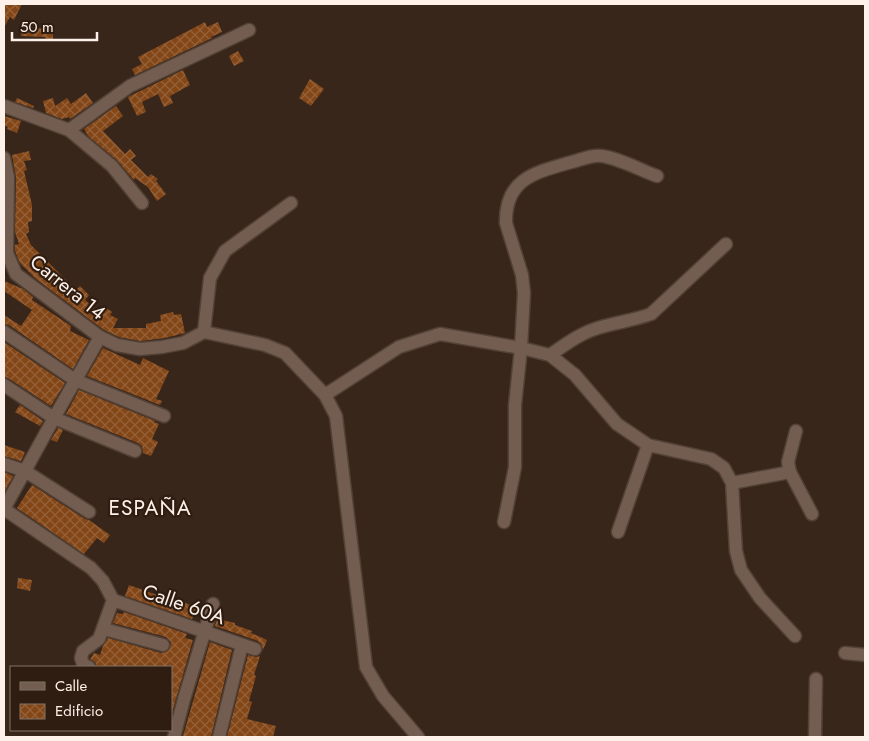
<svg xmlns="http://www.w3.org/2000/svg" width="869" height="741" viewBox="0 0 869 741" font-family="Jost,sans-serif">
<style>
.building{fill:url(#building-cross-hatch)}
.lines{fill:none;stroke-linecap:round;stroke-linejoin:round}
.street-casing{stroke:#514136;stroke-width:15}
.street{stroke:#735d50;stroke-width:12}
.labels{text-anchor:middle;stroke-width:4.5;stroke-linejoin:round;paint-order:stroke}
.street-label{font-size:20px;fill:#fef1e9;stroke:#2f1d11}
.neighbourhood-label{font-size:21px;letter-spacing:1px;fill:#fef1e9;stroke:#2f1d11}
</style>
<defs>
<pattern id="building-cross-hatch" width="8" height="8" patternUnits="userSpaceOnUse" patternTransform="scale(1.25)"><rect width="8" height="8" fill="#834617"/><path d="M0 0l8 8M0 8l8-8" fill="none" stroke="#966139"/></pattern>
</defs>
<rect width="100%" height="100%" fill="#39261a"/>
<g class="building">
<polygon points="4,4 22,4 14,20 10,17 4,27"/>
<polygon points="205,22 207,27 218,22 222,32 211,37 212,38 135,75 132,69 142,64 138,57"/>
<polygon points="53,28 53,41 45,41 45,37 21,36 21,29"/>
<polygon points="238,51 244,61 234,66 229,56"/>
<polygon points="183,70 190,85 170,96 173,103 164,107 158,94 142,102 146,112 137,116 128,97"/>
<polygon points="310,79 324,89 311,106 299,98"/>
<polygon points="86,93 93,103 70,119 69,117 62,119 46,113 43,101 53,98 55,106 67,98 71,104"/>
<polygon points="17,98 34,106 33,108 15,102"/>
<polygon points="116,106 123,116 103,131 125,154 130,149 136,156 131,160 148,177 151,174 158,179 156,181 166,194 157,201 148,187 135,178 134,180 117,160 88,136 84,129"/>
<polygon points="4,116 21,121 17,133 7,129 8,127 4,125"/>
<polygon points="29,151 31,160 24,161 27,170 24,171 32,205 32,221 28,222 29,232 26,234 31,245 76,290 80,286 89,295 85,300 100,314 105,307 112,312 110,315 118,319 113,328 146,328 146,324 161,321 160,315 173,312 174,315 181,314 185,333 165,338 140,341 119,337 104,330 35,278 20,263 15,251 15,245 19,244 15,232 16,177 12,155"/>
<polygon points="4,281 23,289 33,297 32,300 71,326 70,331 89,340 73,369 9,325 4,324 4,315 21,326 32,310 4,291"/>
<polygon points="4,342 65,383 51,406 8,378 4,377"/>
<polygon points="103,348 140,365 143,358 169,371 156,399 162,401 160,405 87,376"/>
<polygon points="79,390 155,421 154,422 159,424 152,439 158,442 151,456 143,453 142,446 138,443 66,414"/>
<polygon points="20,405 43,421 40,426 15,412"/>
<polygon points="58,428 63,430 57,442 51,440"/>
<polygon points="4,445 25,452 21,461 4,456"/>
<polygon points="4,472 13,476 4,493"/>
<polygon points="32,485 85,519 89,520 110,535 104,543 97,538 84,554 17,508"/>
<polygon points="18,578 32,580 30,591 17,588"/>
<polygon points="129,585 171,600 172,597 197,608 192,619 125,596"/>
<polygon points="124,612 187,634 185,638 193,640 171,716 171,667 97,667 95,662 90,659 94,653 100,655 103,646 108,638 161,653 169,650 171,642 166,637 113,623 117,613 123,614"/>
<polygon points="217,619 235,623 235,625 252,631 251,633 267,640 263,650 261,644 258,641 215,626"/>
<polygon points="210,642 232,650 211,737 186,737 183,736"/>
<polygon points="248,655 256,657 260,656 254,675 256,676 249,701 252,702 247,719 276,726 273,737 227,737"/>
</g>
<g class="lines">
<g class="street-casing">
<g id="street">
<polyline points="4,106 69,130 112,166 142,203"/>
<polyline points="69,130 130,86 249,30"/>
<polyline points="4,158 8,177 7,253 16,274 100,337 117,345 140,349 162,347 183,343 204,332"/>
<polyline points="4,332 75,380 164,416"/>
<polyline points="204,332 265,345 285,353 325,395 336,416 366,667 383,696 418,737"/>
<polyline points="204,332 210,278 225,251 291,203"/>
<path d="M 550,355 C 566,344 582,332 601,327 C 618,322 635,320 651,314 L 726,244"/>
<polyline points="4,385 54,418 135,451"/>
<polyline points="325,395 399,347 440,334 521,348 550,355 575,375 617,424 648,445 711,459 724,468 732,483 736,551 741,570 760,598 795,636"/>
<polyline points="796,431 788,462 790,472 812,514"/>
<polyline points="4,464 25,471 89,512"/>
<polyline points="732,483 790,472"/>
<polyline points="4,509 54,418 100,337"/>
<polyline points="4,509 91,568 103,581 113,600"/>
<path d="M 504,522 L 515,467 L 515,405 L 521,348 L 524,293 L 522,275 L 506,223 C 505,180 533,173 568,163 C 578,161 592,154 602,156 C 621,159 640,170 657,176"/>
<polyline points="618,532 648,445"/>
<polyline points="113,600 255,649"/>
<polyline points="104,629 163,645"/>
<polyline points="845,653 865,655"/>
<polyline points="89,667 83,664 81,658 83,651 99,639 113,600"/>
<polyline points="174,737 184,699 213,604"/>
<polyline points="219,737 242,645"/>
<polyline points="815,737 816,679"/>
</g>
</g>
<use href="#street" class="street"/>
</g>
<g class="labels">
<g class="street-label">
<text transform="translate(68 287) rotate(39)" y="7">Carrera 14</text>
<text transform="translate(184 604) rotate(19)" y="7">Calle 60A</text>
</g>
<g class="neighbourhood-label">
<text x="150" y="515">ESPAÑA</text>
</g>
</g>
<rect width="869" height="741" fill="none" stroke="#fef1e9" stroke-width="10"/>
<rect x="10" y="666" width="162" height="65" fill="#2f1d11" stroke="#827267"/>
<rect x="20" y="682" width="25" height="8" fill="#735d50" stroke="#827267"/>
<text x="55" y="691" font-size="15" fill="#fef1e9">Calle</text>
<rect x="20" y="704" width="25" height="15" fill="url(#building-cross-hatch)" stroke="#827267"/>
<text x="55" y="716" font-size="15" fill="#fef1e9">Edificio</text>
<path d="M12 32v8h85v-8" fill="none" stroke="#fef1e9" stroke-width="2.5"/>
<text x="20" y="32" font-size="15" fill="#fef1e9" stroke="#2f1d11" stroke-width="4" paint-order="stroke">50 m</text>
</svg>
